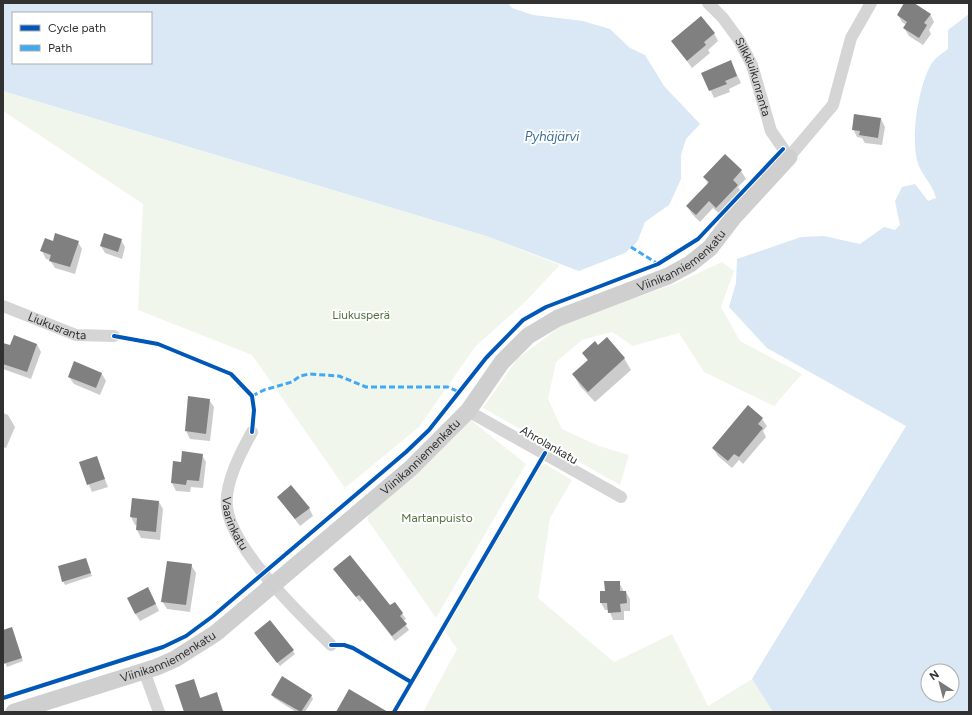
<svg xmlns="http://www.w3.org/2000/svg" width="972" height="715" viewBox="0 0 972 715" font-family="Figtree,sans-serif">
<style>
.green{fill:#f1f6ed}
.water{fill:#d9e8f4;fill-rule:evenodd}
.shadow{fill:#0003}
.building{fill:#808080}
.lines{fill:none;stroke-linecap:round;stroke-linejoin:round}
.street{stroke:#d5d5d5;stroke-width:12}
.secondary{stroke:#cfcfcf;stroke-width:17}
.quiet{stroke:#3fa9f5;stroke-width:3;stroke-dasharray:6 3;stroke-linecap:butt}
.cycleway-casing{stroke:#fff;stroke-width:6}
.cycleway{stroke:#0057b8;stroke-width:4}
.labels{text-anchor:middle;stroke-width:4;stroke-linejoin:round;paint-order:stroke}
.street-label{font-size:12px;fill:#313131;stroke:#fff}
.park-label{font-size:12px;fill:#4f713a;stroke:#fff}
.water-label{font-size:13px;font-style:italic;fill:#376c9b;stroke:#fff}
</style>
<rect width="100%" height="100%" fill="#fff"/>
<g class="green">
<polygon points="3,91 486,236 560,265 524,303 475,347 419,427 345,488 252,355 138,310 143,204 3,111"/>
<polygon points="722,262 734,271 721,307 740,341 802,374 774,406 704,372 679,333 633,346 612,332 582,340 556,362 548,399 562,429 599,446 629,455 620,485 483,408 517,359 565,323 677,283"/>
<polygon points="471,420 526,464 436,618 367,519 371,511"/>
<polygon points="545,464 572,480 550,518 538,598 614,662 672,634 708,706 752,679 773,712 423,712 457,649 443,628 537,467"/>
</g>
<g class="water">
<path d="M 3,3 L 508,3 L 512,8 L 533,15 L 583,21 L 610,29 L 630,48 L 645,55 L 664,86 L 700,124 L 686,139 L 681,155 L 681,179 L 669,205 L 645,222 L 637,242 L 625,253 L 579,271 L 486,236 L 3,91 ZM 13,13 L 151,13 L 151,63 L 13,63 Z"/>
<path d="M 969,14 L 969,712 L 773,712 L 752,679 L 906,426 L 767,348 L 729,307 L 736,283 L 737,259 L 801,237 L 824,236 L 860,244 L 884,227 L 895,230 L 900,225 L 895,201 L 902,187 L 915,184 L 928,201 L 936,198 C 933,184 920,174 917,160 C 911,135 918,90 930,66 C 934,59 941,54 948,49 L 948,30 ZM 928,671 L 952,671 L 952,695 L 928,695 Z"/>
</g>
<g class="shadow">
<polygon points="906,3 913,3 930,14 934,22 929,30 931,34 923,45 909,36 904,28 906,25 902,22 898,15"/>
<polygon points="714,33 718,41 708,50 710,53 692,68 672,41"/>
<polygon points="731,62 741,83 729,89 730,92 714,98 703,73"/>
<polygon points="881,119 885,127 882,145 865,143 862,138 857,137 853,129"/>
<polygon points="725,155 741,171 746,179 738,187 742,193 721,215 713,208 700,222 692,214 687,206 708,184 704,177"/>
<polygon points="121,240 125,247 122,259 105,253 101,246"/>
<polygon points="53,242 78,242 82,249 75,274 55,268 50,260 46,259 42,251"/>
<polygon points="3,344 11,346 37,344 41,352 31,379 3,369"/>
<polygon points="598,346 624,358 631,370 595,402 580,386 573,374 588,361 583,353"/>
<polygon points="102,374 106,381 100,395 74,384 69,377"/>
<polygon points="209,400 214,407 210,441 190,439 186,431"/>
<polygon points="748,407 762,419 767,426 763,431 766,437 743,464 739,460 732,468 718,456 713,448"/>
<polygon points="3,413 8,415 15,427 6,448 3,447"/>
<polygon points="202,455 206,462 203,488 191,487 190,492 176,491 172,483 182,463"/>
<polygon points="96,457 108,487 92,492 80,463"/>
<polygon points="278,497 309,508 313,516 300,526"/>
<polygon points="159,502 163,509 160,540 141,538 137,530 138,525 135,525 131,517"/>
<polygon points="86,559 92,576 65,585 63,581"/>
<polygon points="191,565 196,573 190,612 167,609 162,601"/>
<polygon points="334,570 390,607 395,603 406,619 403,621 409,630 395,641 363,599 360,602"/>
<polygon points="619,582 624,592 626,592 630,599 630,611 624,611 624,620 613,620 609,610 605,610 601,603 606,592"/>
<polygon points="152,596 159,611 140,621 135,613"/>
<polygon points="270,621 295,654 280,666 257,637"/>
<polygon points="3,631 13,632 23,661 7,667 3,658"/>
<polygon points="193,680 201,699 217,694 224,712 185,712"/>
<polygon points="272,695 311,695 313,699 305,712 296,712 274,698"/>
</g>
<g class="building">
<polygon points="904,3 914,3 931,14 924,23 927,25 919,38 903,28 907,22 897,15"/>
<polygon points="701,16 715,33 704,42 706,45 687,61 671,41"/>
<polygon points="731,60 737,76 725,81 727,84 709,91 701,73"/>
<polygon points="854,114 881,118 878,138 859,135 860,131 852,130"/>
<polygon points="725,154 742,170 733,180 738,185 716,208 709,201 696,215 686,206 709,182 703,177"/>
<polygon points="55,233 79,241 70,267 49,261 51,255 40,251 45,238 53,241"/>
<polygon points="104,233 122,239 118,252 100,246"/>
<polygon points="14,335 37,344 27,372 3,364 3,343 10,345"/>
<polygon points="607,337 625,358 588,392 572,374 588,360 582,353 595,341 598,345"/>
<polygon points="74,361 102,373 96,388 68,377"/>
<polygon points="188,396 210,399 206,434 185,431"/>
<polygon points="748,405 763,418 758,424 763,428 739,457 734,454 728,461 712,448"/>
<polygon points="182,451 203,454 199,481 187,480 186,485 171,483 173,461 181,462"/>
<polygon points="97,456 105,479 87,485 79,462"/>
<polygon points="291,485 310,508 295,519 277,497"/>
<polygon points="132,498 159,501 156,532 136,530 137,518 130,517"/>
<polygon points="350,555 390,605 395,602 403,613 400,616 407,624 392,636 359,595 356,597 333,569"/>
<polygon points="86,558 91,573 62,582 58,566"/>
<polygon points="167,561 192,564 186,605 161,602"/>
<polygon points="604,581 620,581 620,591 626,591 627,603 620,604 621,612 608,613 607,603 600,603 600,591 605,591"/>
<polygon points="148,587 156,604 135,614 127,598"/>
<polygon points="270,620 294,650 277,663 254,633"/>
<polygon points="12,627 22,658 3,664 3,630"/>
<polygon points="282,676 312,695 301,712 271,695"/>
<polygon points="194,679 200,698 217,692 223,712 184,712 175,685"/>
<polygon points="349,689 388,712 336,712"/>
</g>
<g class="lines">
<g class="street">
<path id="s1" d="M 708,3 L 723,18 L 739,40 L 752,65 L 771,131 L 789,157 L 833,105 L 851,38 L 871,3"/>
<path id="s2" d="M 3,306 L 76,335 L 114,336"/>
<polyline points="468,411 621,497"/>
<path id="s3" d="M 252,432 C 241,452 224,484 227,507 C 232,550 300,614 331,645"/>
<polyline points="144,671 159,712"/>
</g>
<path class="secondary" id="s4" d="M 14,712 L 157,667 L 175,659 L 216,633 L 411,468 L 468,411 L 502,362 L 528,336 L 558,318 L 668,276 L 690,264 L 710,248 L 733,218 L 789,157"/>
<g class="quiet">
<polyline points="631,247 658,264"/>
<polyline points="252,396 264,390 292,382 300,376 309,374 339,376 366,387 448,387 459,392"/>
</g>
<g class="cycleway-casing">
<g id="cycleway">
<polyline points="114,336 158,344 231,374 252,396 254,410 252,432"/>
<polyline points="331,645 344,645 353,648 411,682"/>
<polyline points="3,698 163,647 186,636 213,616 406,452 429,430 486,358 523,320 546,307 658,264 698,239 783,149"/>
<polyline points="394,712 545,453"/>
</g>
</g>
<use href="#cycleway" class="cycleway"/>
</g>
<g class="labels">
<g class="street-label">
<text dy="4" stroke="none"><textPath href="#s1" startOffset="88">Silkkiuikunranta</textPath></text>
<text dy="4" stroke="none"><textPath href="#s4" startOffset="823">Viinikanniemenkatu</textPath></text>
<text dy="4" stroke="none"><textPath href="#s2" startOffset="58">Liukusranta</textPath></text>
<text transform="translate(549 445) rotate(30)" y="4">Ahrolankatu</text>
<text dy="4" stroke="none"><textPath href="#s4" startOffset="488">Viinikanniemenkatu</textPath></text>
<text dy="4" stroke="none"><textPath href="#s3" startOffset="98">Vaarinkatu</textPath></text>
<text dy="4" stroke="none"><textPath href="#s4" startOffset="164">Viinikanniemenkatu</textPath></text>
</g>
<g class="park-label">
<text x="361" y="319">Liukusperä</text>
<text x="437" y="522">Martanpuisto</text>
</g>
<g class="water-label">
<text x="552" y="141">Pyhäjärvi</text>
</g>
</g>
<rect width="972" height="715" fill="none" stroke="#313131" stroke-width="8"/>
<rect x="12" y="12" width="140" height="52" fill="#ffffff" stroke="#adadad"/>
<rect x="20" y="25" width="20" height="6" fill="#0057b8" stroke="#adadad"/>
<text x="48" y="32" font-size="12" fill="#313131">Cycle path</text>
<rect x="20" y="45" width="20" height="6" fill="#3fa9f5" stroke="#adadad"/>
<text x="48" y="52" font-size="12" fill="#313131">Path</text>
<g transform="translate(940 683) rotate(324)"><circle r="19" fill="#ffffff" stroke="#adadad"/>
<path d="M0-3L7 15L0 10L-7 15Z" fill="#797979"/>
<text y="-6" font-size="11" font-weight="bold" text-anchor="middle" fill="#313131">N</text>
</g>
</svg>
